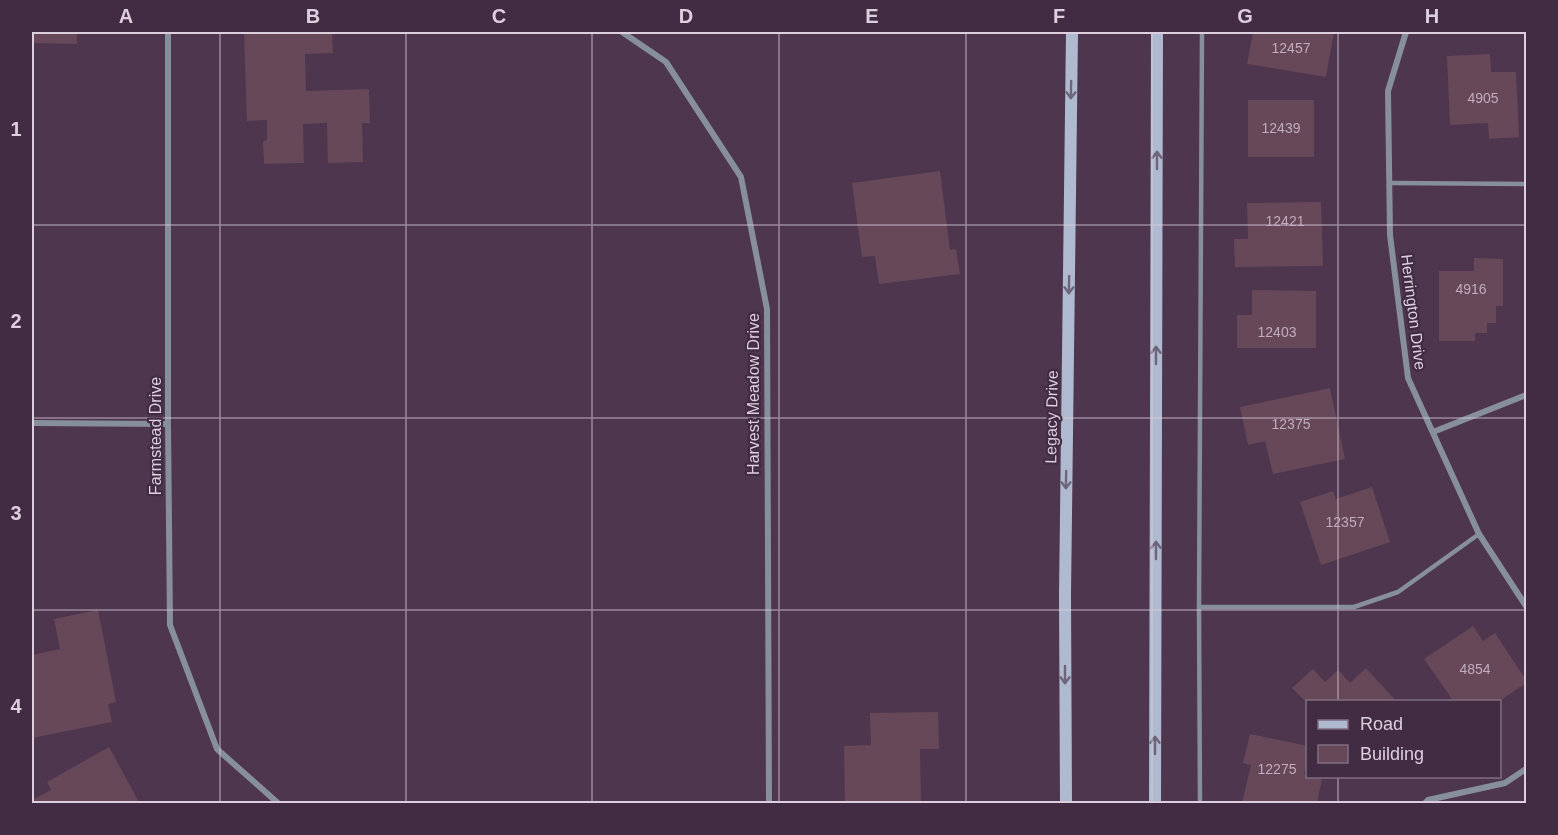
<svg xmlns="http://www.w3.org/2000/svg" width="1558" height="835" viewBox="0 0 1558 835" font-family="Arial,sans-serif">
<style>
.building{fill:#674859}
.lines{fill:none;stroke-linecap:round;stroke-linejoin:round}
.service{stroke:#878e9c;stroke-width:4.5}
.minor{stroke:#878e9c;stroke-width:6}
.secondary{stroke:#afbad0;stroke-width:12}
.oneway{stroke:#6e657b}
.grid{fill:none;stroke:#ddcfde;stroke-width:1.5;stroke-opacity:0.55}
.labels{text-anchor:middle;stroke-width:4.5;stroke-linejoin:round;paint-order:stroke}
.number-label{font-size:14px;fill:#c0adbd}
.street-label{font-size:16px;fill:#ddcfde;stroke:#422c43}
.neatline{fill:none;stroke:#ddcfde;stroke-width:2}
.grid-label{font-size:20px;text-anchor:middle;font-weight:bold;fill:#ddcfde}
</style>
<rect width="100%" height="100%" fill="#4d364e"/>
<g class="building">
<polygon points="32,32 77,32 77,44 32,43"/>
<polygon points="244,32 332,32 333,53 305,54 306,91 369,89 370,123 362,123 363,162 328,163 327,123 303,124 304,163 264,164 263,141 267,140 267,120 247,121"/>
<polygon points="1253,32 1334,32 1326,77 1247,64"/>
<polygon points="1490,54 1491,72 1516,72 1519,137 1489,139 1488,123 1450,125 1447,56"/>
<rect x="1248" y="100" width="66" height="57"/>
<polygon points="940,171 950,250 956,249 960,274 879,284 875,256 862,257 852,183"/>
<polygon points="1321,202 1323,266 1235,267 1234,239 1248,239 1247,203"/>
<polygon points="1474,258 1503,259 1503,306 1496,306 1496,323 1487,323 1487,333 1475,333 1475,341 1439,341 1439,271 1474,271"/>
<polygon points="1252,290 1316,291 1316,348 1237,348 1237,315 1252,315"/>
<polygon points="1330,388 1345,459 1273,474 1265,441 1248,445 1240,407"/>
<polygon points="1372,487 1390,542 1321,565 1300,502 1333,491 1336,499"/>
<polygon points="98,610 116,702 108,704 112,722 32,738 32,655 60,649 54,619"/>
<polygon points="1473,626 1483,641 1495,633 1526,680 1526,683 1498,702 1454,702 1424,659"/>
<polygon points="1366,668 1397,702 1308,702 1308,704 1292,688 1313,669 1325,682 1338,670 1350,683"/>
<polygon points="938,712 939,749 920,749 921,804 845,804 844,746 871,745 870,713"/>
<polygon points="1250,734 1308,746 1308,758 1304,774 1308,776 1322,778 1317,804 1242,803 1251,765 1243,763"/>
<polygon points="109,747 140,804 32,804 32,800 51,790 47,782"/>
</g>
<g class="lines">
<g class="service">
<polyline points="1390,183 1526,184"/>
<polyline points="1199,607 1354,607 1398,592 1479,534"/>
<polyline points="1200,804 1199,607 1202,32"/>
</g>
<g class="minor">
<polyline points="168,32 168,424 170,625 217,749 279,804"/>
<polyline points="622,32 666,62 741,177 767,309 769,804"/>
<polyline points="1406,32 1388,91 1390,235 1408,378 1479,534 1526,606"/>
<polyline points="32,423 168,424"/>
<polyline points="1433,432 1526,395"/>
<polyline points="1424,804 1428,800 1505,783 1526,769"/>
</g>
<g class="secondary">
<polyline points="1066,804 1065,595 1072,32"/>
<polyline points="1155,804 1157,32"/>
</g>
</g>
<defs><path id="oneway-shaft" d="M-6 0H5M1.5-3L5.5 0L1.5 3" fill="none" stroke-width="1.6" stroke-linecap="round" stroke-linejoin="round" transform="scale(1.5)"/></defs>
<g class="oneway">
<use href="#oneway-shaft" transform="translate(1071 90) rotate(91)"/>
<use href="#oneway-shaft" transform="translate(1157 160) rotate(-90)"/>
<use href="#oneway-shaft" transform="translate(1069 285) rotate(91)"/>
<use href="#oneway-shaft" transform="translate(1156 355) rotate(-90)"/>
<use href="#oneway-shaft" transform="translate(1066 480) rotate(91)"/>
<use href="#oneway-shaft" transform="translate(1156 550) rotate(-90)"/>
<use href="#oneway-shaft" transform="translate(1065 675) rotate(90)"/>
<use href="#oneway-shaft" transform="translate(1155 745) rotate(-90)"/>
</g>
<path class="grid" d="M 220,32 L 220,804M 406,32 L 406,804M 592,32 L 592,804M 779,32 L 779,804M 966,32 L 966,804M 1152,32 L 1152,804M 1338,32 L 1338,702M 32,225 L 1526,225M 32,418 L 1526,418M 32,610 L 1526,610M 1338,776 L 1338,804"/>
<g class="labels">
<g class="number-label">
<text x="1291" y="53">12457</text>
<text x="1483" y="103">4905</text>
<text x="1281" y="133">12439</text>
<text x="1285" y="226">12421</text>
<text x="1471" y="294">4916</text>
<text x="1277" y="337">12403</text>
<text x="1291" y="429">12375</text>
<text x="1345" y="527">12357</text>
<text x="1475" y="674">4854</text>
<text x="1277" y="774">12275</text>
</g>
<g class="street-label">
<text transform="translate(1414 312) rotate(83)" y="6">Herrington Drive</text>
<text transform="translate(753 394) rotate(-90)" y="6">Harvest Meadow Drive</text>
<text transform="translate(1051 417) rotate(-89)" y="6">Legacy Drive</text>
<text transform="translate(155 436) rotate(-90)" y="6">Farmstead Drive</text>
</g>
</g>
<rect width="1558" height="835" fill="none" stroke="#422c43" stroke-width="66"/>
<rect x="1306" y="700" width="195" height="78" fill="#422c43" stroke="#806d81" stroke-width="1.5"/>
<rect x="1318" y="720" width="30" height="9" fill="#afbad0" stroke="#806d81" stroke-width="1.5"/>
<text x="1360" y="730" font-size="18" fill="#ddcfde">Road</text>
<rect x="1318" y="745" width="30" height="18" fill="#674859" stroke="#806d81" stroke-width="1.5"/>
<text x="1360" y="760" font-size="18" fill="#ddcfde">Building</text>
<rect x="33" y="33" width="1492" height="769" class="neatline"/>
<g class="grid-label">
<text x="126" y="23">A</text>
<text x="313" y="23">B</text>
<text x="499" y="23">C</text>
<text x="686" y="23">D</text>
<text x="872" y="23">E</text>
<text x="1059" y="23">F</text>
<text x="1245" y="23">G</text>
<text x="1432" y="23">H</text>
<text x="16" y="136">1</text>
<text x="16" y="328">2</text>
<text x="16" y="520">3</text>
<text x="16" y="713">4</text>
</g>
</svg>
